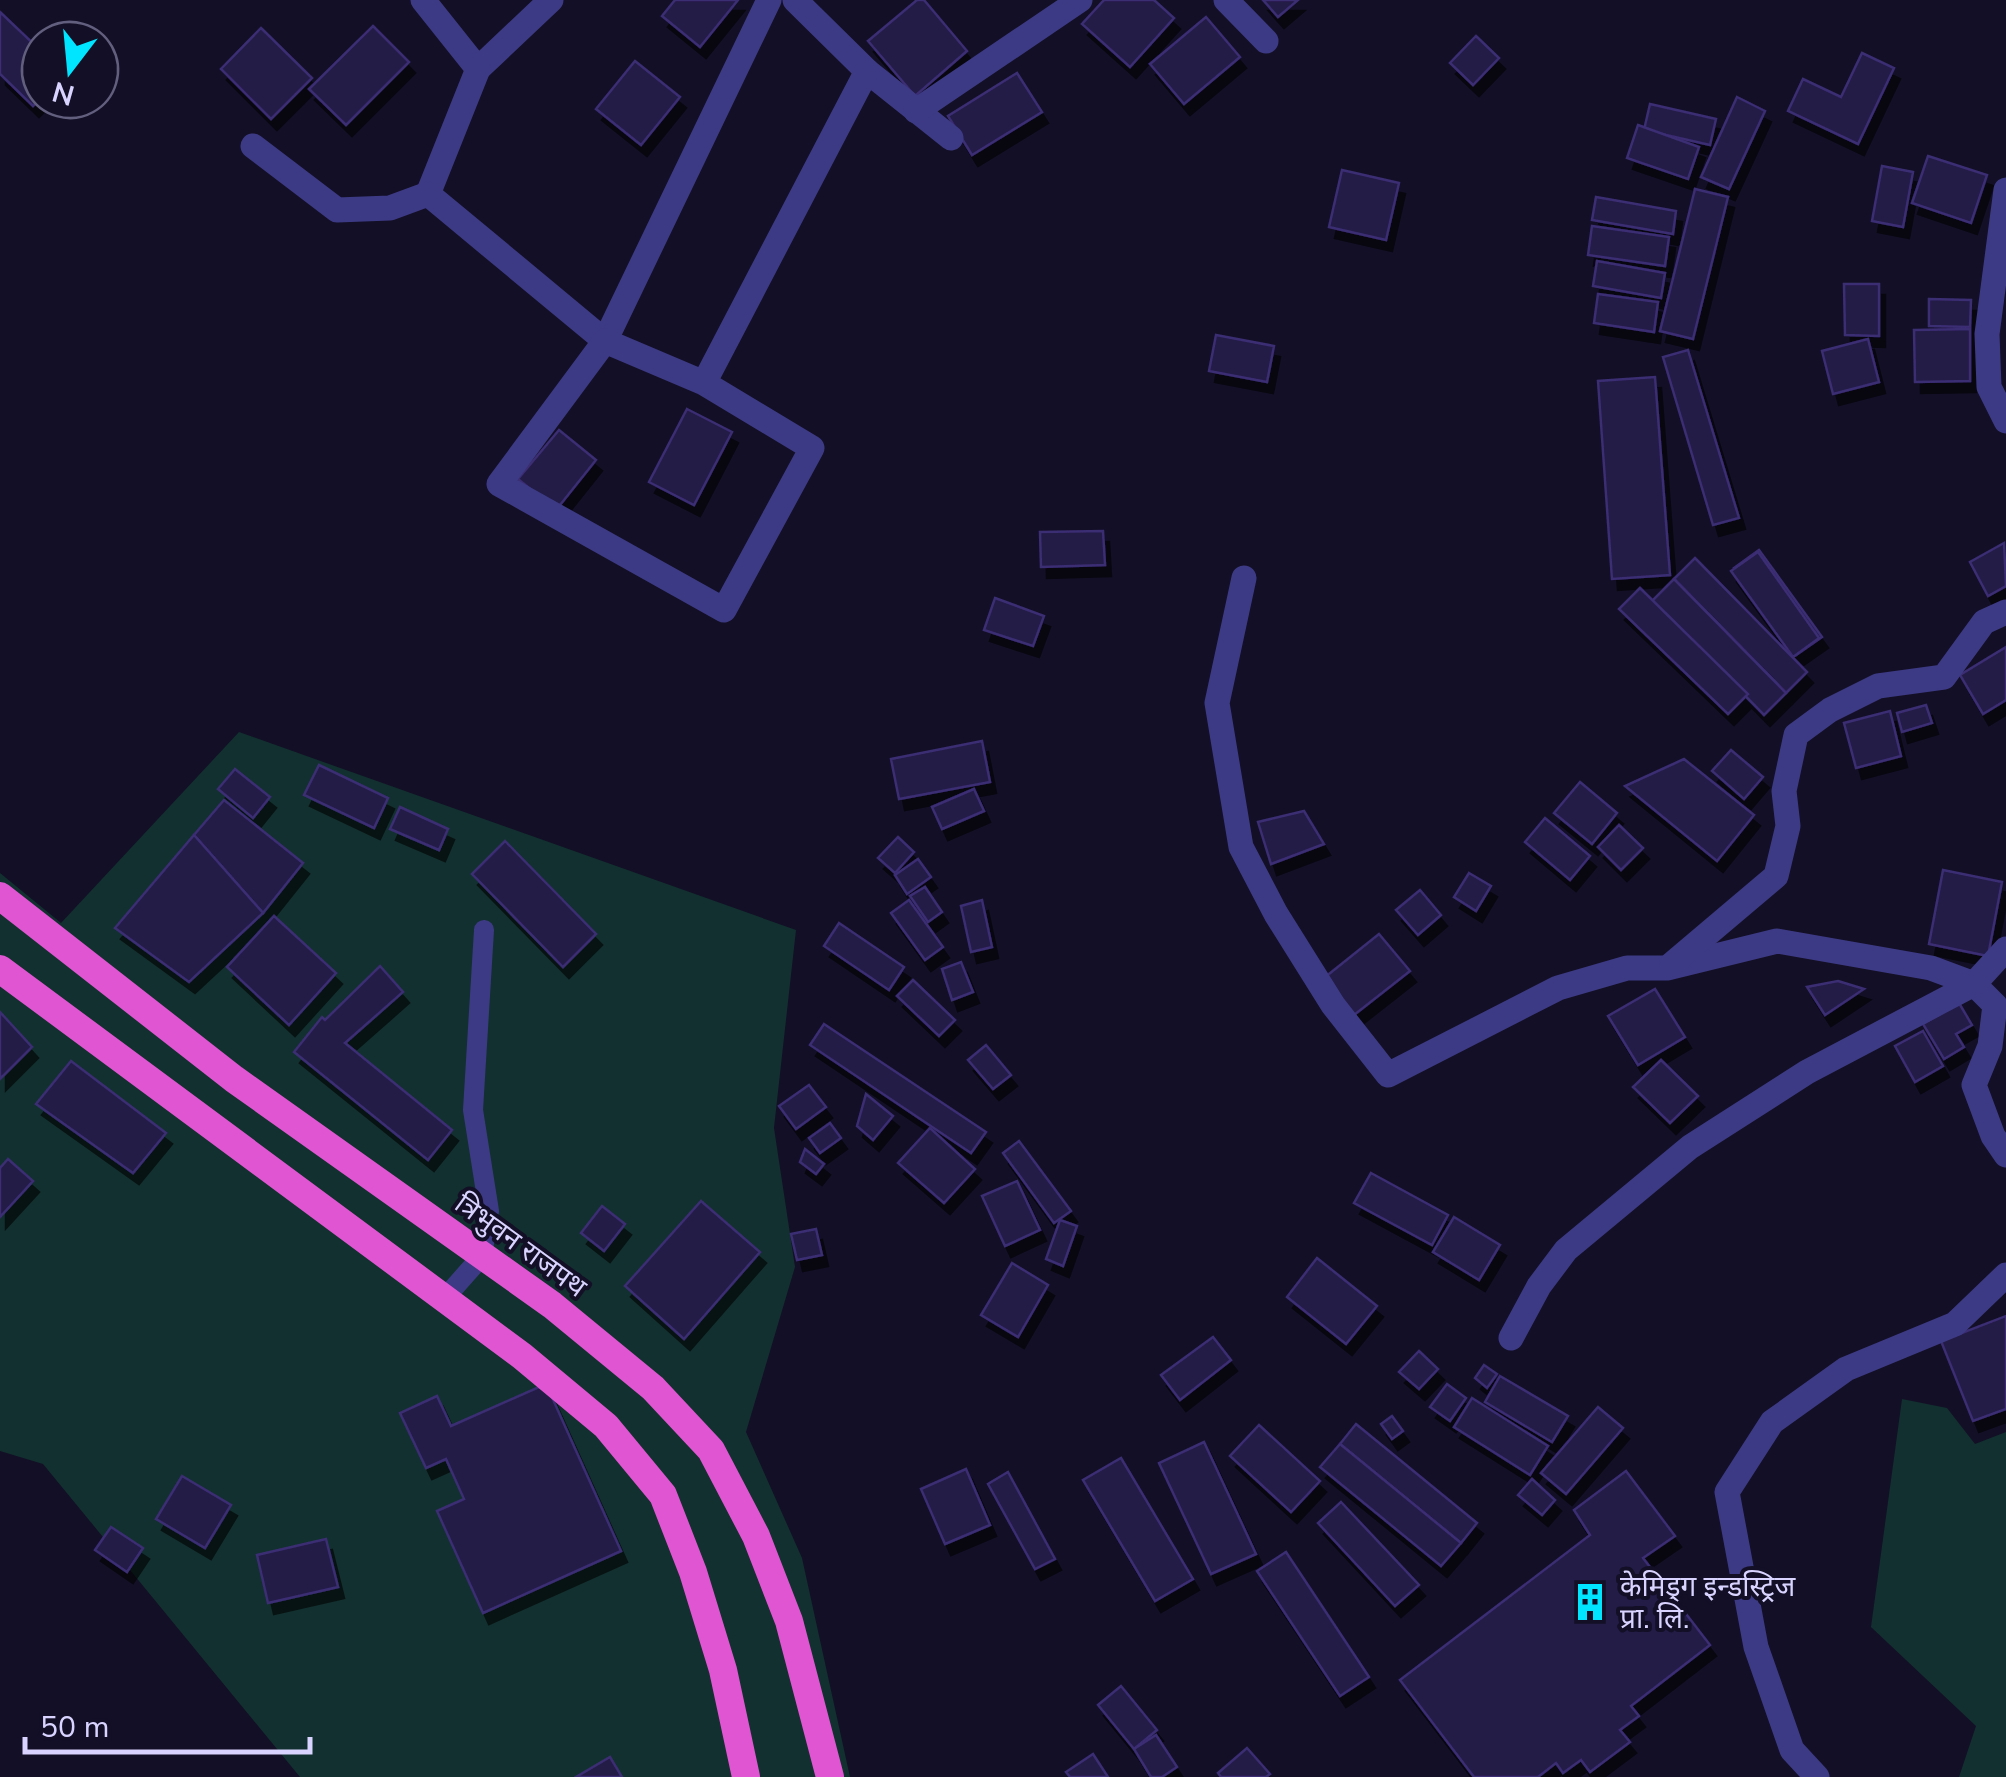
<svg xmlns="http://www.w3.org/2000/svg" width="2006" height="1777" viewBox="0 0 2006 1777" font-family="'Nunito Sans','Noto Sans Devanagari',sans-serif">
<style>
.green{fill:#12302f}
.building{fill:#241b47;stroke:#3b2d73;stroke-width:2.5;filter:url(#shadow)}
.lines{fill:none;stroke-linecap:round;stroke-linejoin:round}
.service{stroke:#3d3a85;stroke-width:20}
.minor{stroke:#3d3a85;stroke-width:25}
.trunk{stroke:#e055d1;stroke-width:28}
.labels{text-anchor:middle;stroke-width:8;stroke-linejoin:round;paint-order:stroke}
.street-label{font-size:28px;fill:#d9d4ff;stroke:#130f26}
.poi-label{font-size:28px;fill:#d9d4ff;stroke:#130f26;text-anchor:start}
</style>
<defs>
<filter id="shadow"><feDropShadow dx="6" dy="11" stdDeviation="0" flood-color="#0009"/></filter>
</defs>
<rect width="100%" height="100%" fill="#130f26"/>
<g class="green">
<polygon points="239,732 796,930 774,1128 795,1267 746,1432 802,1558 850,1777 300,1777 43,1464 0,1451 0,873 61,923"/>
<polygon points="1902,1399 1947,1408 1975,1444 2006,1432 2006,1777 1959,1777 1976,1726 1871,1627"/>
</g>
<g class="building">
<polygon points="675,0 738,0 700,47 662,16"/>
<polygon points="917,0 924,0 967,51 915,96 868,41"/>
<polygon points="1104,0 1154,0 1174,18 1130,67 1082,24"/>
<polygon points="1263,0 1298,0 1278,17"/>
<polygon points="0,12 40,50 40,99 33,106 0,74"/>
<polygon points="1206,17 1240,57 1184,104 1150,64"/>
<polygon points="373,26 409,62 346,125 309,89"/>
<polygon points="261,28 312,78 271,119 221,69"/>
<polygon points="1476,36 1499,58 1473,85 1450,63"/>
<polygon points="1862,53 1894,68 1858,144 1788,111 1803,79 1841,97"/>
<polygon points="635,61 680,97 641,145 596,109"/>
<polygon points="1017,73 1042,112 972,155 948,116"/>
<polygon points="1737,97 1765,111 1729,189 1701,177"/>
<polygon points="1650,104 1716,119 1710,145 1644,130"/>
<polygon points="1638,125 1699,147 1688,179 1627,158"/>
<polygon points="1928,156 1987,175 1971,223 1912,203"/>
<polygon points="1882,166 1913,172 1903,227 1872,221"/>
<polygon points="1342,170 1399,183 1386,240 1329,227"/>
<polygon points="1695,189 1728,197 1693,339 1660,331"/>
<polygon points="1596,197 1676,211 1673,234 1592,220"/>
<polygon points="1592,226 1669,237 1665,266 1588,255"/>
<polygon points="1597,261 1665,273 1661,298 1593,286"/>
<polygon points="1844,284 1879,284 1879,336 1845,335"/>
<polygon points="1598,294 1658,302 1654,332 1594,323"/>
<polygon points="1929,299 1971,300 1970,327 1929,326"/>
<polygon points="1970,329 1970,381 1915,382 1914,330"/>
<polygon points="1216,335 1274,346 1267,382 1209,371"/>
<polygon points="1868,339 1879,382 1833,394 1822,351"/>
<polygon points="1688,350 1739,518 1713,525 1663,357"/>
<polygon points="1655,377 1670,575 1612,579 1598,381"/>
<polygon points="687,409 732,432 694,505 649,482"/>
<polygon points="559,430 596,460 556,510 518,479"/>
<polygon points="1103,531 1105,565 1041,567 1040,532"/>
<polygon points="2004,543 2006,586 1988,596 1970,562"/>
<polygon points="1759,550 1822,637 1796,655 1734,568"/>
<polygon points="1758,552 1819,638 1793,657 1731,571"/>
<polygon points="1695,558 1807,672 1786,693 1674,579"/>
<polygon points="1674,579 1786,693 1764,715 1652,601"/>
<polygon points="1640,588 1748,694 1728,714 1619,609"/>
<polygon points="995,598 1044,616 1033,646 984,630"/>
<polygon points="2006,647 2006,700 1983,714 1960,675"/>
<polygon points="1926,705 1932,723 1902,732 1897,713"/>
<polygon points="1890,711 1901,756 1856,768 1844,723"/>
<polygon points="982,741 990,782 899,799 891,759"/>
<polygon points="1731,750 1763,777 1744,799 1712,771"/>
<polygon points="1684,759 1754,815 1717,861 1625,786"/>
<polygon points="319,765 388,798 374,828 304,795"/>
<polygon points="235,769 270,797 253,818 218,789"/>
<polygon points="1580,782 1617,813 1592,844 1554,813"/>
<polygon points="974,789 984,811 942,829 932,807"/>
<polygon points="224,800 303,863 263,913 194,835"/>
<polygon points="400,807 448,829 439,850 390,829"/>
<polygon points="1304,811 1324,844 1271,864 1258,822"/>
<polygon points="1545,818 1590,856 1570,880 1525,842"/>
<polygon points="1619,825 1643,848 1621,870 1598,847"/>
<polygon points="194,835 263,913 189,982 115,928"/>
<polygon points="898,837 914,852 895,873 878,858"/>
<polygon points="505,841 596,934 563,967 472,874"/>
<polygon points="918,859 931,877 907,894 895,875"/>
<polygon points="1943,870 2002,882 1988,956 1929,944"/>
<polygon points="1469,873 1491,886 1476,911 1454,897"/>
<polygon points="925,887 942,912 928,922 910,896"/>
<polygon points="1420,890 1441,915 1418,935 1396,910"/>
<polygon points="909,900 943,947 925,960 891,913"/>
<polygon points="982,900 992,947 971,952 961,906"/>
<polygon points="274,916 336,973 289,1025 227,967"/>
<polygon points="839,923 904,967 889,990 824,946"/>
<polygon points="1379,934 1410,971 1354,1015 1324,978"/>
<polygon points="961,962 973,992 952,1000 942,969"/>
<polygon points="380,966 403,992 345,1043 452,1130 428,1160 294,1052 322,1017 325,1020"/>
<polygon points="913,980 955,1020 939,1036 897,996"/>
<polygon points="1838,981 1864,989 1825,1015 1807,987"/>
<polygon points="1655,989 1685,1037 1638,1065 1608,1016"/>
<polygon points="1959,1003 1972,1025 1956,1034 1964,1047 1944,1059 1923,1024"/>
<polygon points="0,1012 32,1047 0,1079"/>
<polygon points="824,1024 986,1132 971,1153 810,1045"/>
<polygon points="1923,1031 1943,1066 1915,1082 1895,1046"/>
<polygon points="986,1045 1011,1075 993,1089 968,1060"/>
<polygon points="1661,1060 1698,1096 1670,1123 1633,1087"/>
<polygon points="71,1061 166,1133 133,1173 36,1104"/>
<polygon points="809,1085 826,1107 796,1129 779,1106"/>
<polygon points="866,1094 893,1116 873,1140 857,1126"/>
<polygon points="830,1123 841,1138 820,1153 809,1138"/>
<polygon points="930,1128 975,1169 944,1203 898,1163"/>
<polygon points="1019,1141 1071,1211 1054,1223 1003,1153"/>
<polygon points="805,1149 824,1164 816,1174 800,1162"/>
<polygon points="8,1159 33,1181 0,1217 0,1168"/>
<polygon points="1371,1173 1448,1215 1432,1245 1354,1203"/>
<polygon points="1017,1181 1040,1230 1005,1246 982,1196"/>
<polygon points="701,1201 760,1252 684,1339 625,1286"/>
<polygon points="602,1206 625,1224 604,1251 581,1233"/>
<polygon points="1454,1217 1500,1245 1479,1280 1433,1252"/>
<polygon points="1060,1220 1077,1226 1063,1266 1046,1259"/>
<polygon points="816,1229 822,1255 797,1260 791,1234"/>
<polygon points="1317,1258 1377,1306 1346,1344 1287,1297"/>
<polygon points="1012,1263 1048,1285 1018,1337 981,1315"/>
<polygon points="2006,1316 2006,1409 1973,1421 1941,1341"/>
<polygon points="1213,1337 1231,1360 1180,1400 1161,1375"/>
<polygon points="1419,1351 1438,1369 1419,1389 1399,1372"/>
<polygon points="1484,1365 1497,1374 1487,1388 1475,1378"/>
<polygon points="1500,1376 1568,1416 1552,1442 1485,1402"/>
<polygon points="546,1384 621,1551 483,1613 437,1511 464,1499 446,1459 426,1468 400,1413 437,1396 451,1426"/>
<polygon points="1447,1384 1466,1398 1450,1421 1430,1407"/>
<polygon points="1472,1398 1548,1446 1530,1475 1454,1427"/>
<polygon points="1598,1407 1623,1428 1566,1494 1541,1473"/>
<polygon points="1392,1416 1403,1431 1392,1439 1381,1424"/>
<polygon points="1356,1424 1477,1523 1461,1543 1340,1444"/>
<polygon points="1259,1425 1320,1481 1291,1512 1230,1456"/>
<polygon points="1204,1442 1256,1554 1211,1574 1159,1463"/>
<polygon points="1340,1444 1461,1543 1441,1566 1320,1467"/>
<polygon points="1121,1458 1193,1579 1155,1601 1083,1480"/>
<polygon points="966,1469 990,1525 945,1544 921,1489"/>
<polygon points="1626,1471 1675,1536 1643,1558 1710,1645 1631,1706 1639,1716 1620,1730 1630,1742 1590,1772 1581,1760 1563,1773 1556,1763 1538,1777 1474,1777 1400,1680 1590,1535 1574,1510"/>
<polygon points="1008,1472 1055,1559 1035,1569 988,1484"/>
<polygon points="182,1476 231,1505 205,1548 156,1519"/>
<polygon points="1532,1479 1555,1500 1542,1515 1518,1495"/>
<polygon points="1341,1502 1419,1585 1395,1606 1318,1523"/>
<polygon points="111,1527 143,1548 127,1572 95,1550"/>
<polygon points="326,1539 338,1587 268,1603 257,1555"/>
<polygon points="1286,1552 1369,1677 1340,1696 1257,1571"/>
<polygon points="1121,1686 1157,1730 1134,1749 1098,1705"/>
<polygon points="1156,1735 1177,1767 1162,1777 1151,1777 1134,1749"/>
<polygon points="1247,1748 1270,1774 1266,1777 1221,1777 1218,1773"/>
<polygon points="1093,1754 1108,1777 1070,1777 1066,1772"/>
<polygon points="610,1757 622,1777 576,1777"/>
</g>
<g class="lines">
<polyline class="service" points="444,1299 482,1256 489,1211 473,1110 484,930"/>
<g class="minor">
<polyline points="423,0 478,69 551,0"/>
<polyline points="795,0 867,71 951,138"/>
<polyline points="1226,0 1266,41"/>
<polyline points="478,69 428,194 605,341 769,0"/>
<polyline points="916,111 1080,0"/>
<polyline points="253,146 337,210 390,208 428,194"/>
<polyline points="2006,190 1987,334 1989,387 2006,421"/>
<polyline points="704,383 605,341 499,484 724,610 812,448 704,383 867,71"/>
<polyline points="1244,578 1217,703 1241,847 1276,914 1333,1005 1388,1075 1558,988 1627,968 1667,968 1777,941 1931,968 1974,984 1995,1005 1990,1046 1974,1085 1993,1136 2006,1155"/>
<polyline points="1672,964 1776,876 1788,826 1784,791 1796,735 1830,710 1878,686 1944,677 1984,622 2006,612"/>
<polyline points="1511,1338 1539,1286 1566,1250 1690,1147 1807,1072 1974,984 2006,949"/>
<polyline points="1817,1777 1792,1750 1756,1647 1727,1492 1772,1422 1846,1369 1955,1324 2006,1275"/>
</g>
<g class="trunk">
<polyline points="0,896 234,1079 552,1305 653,1388 711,1450 756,1536 789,1621 830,1777"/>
<polyline points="0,969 522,1356 606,1426 663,1495 693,1572 723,1670 746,1777"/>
</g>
</g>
<defs>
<g id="building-bare" transform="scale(3)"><path d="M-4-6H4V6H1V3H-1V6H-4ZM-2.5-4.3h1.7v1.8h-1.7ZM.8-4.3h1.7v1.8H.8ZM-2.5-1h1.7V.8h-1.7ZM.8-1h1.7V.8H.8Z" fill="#00e5ff" stroke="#130f26" stroke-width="2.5" paint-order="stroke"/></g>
</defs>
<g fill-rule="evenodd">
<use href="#building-bare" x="1590" y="1602"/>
</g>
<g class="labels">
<g class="street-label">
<text transform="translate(521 1245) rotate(36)" y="10">त्रिभुवन राजपथ</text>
</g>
<g class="poi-label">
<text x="1620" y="1596">केमिड्रग इन्डस्ट्रिज<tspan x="1620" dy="32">प्रा. लि.</tspan></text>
</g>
</g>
<g transform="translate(70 70) rotate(196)"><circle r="48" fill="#130f26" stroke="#625e7d" stroke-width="2.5"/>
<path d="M0-8L18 38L0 25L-18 38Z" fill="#00e5ff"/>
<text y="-15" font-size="28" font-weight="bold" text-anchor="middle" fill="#d9d4ff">N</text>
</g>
<path d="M25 1737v15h285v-15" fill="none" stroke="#d9d4ff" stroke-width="5"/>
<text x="40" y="1737" font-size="30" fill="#d9d4ff" stroke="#130f26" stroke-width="8" paint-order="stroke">50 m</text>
</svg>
